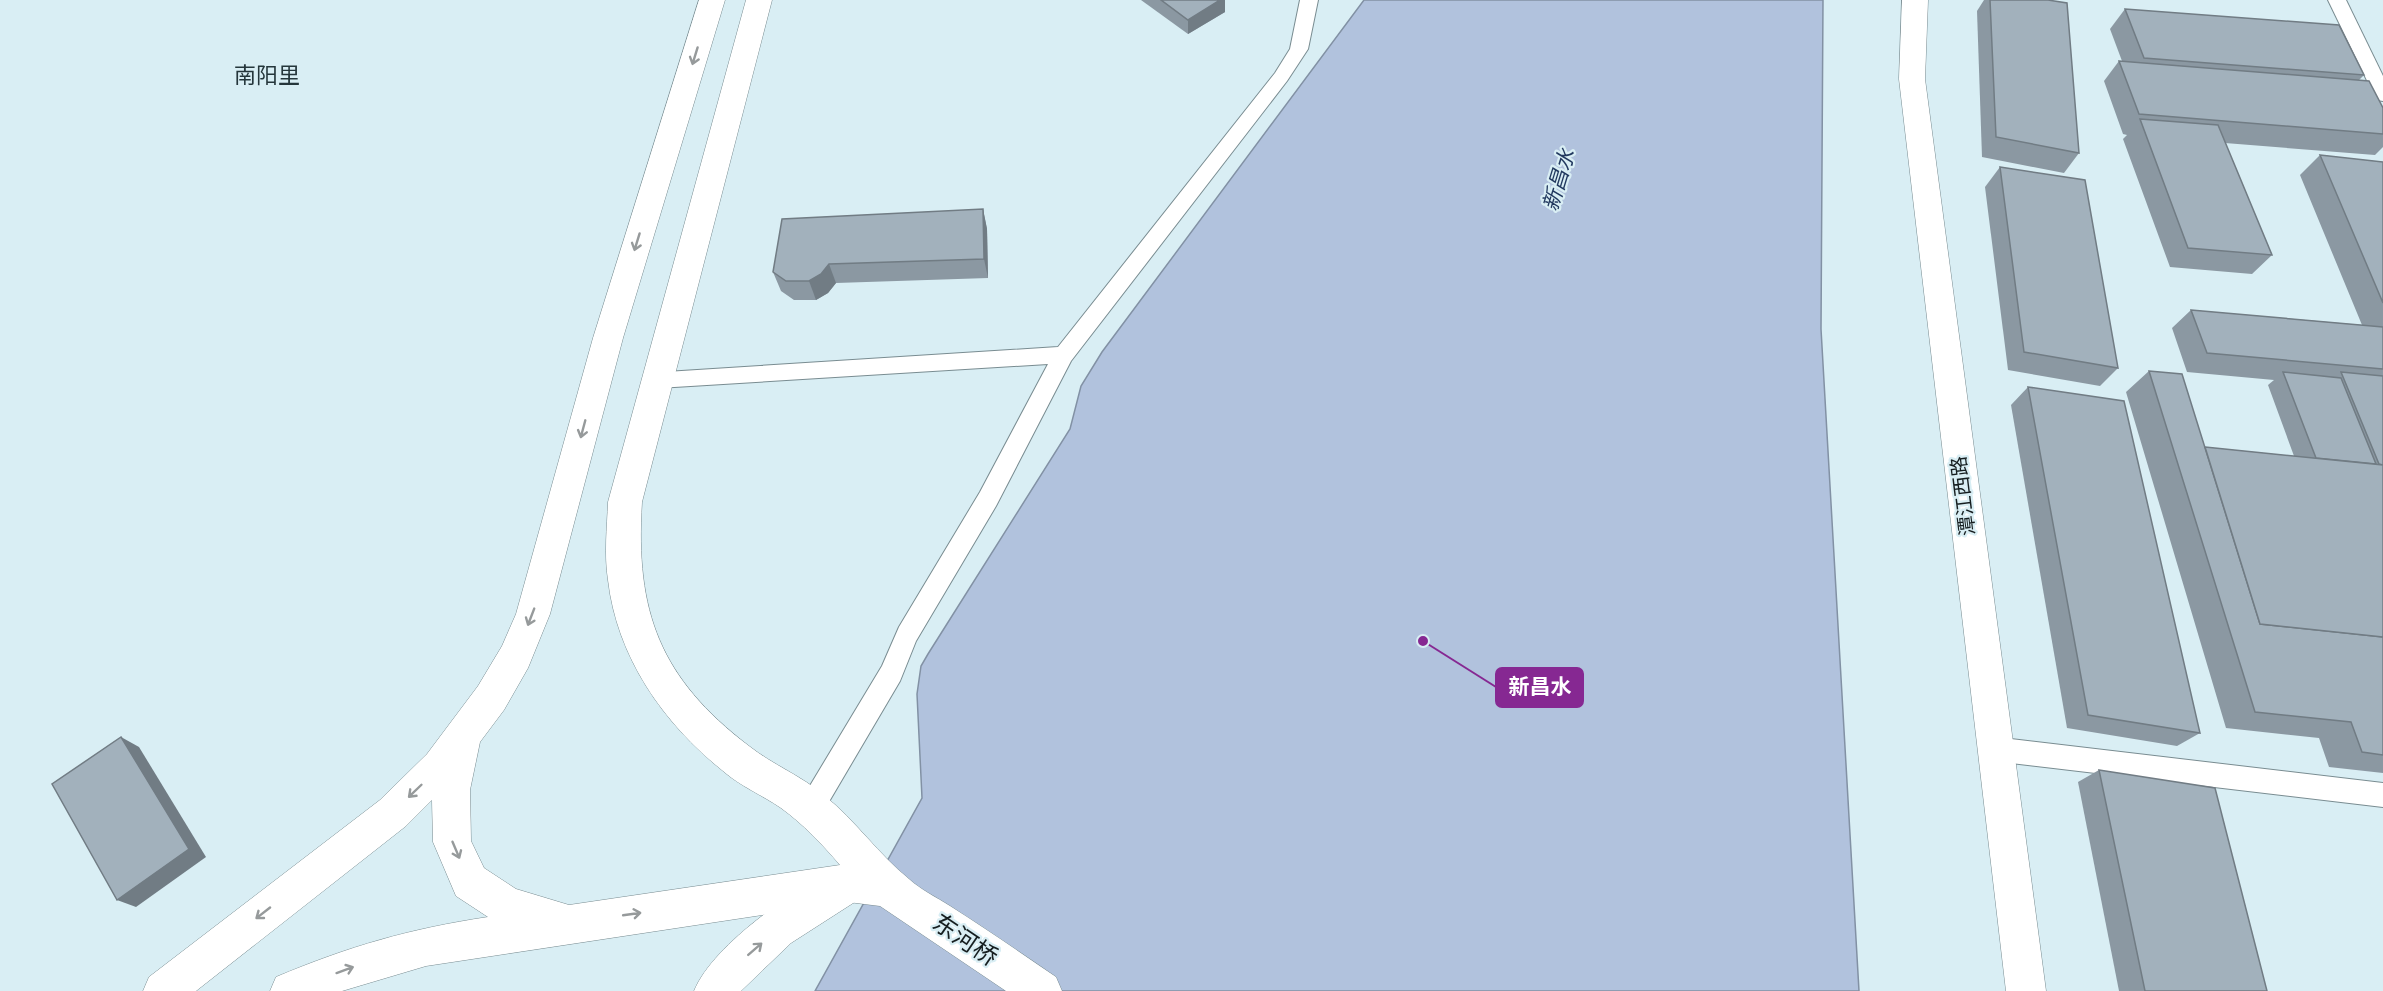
<svg xmlns="http://www.w3.org/2000/svg" width="2383" height="991" viewBox="0 0 2383 991" font-family="Barlow,'Noto Sans SC',sans-serif">
<style>
.water{fill:#b1c2dd;stroke:#8291a4;stroke-width:1.5}
.lines{fill:none;stroke-linecap:round;stroke-linejoin:round}
.lane-casing{stroke:#798c91;stroke-width:2}
.secondary-casing{stroke:#798c91;stroke-width:1}
.primary-casing{stroke:#798c91;stroke-width:1}
.lane{fill:#fff;fill-rule:evenodd}
.secondary{fill:#fff;fill-rule:evenodd}
.primary{fill:#fff;fill-rule:evenodd}
.wall{fill:#8b98a2}
.shaded-wall{fill:#717c84}
.building{fill:#a2b1bc;stroke:#717c84;stroke-width:1.5}
.oneway{stroke:#969a9b}
.labels{text-anchor:middle;stroke-width:4.5;stroke-linejoin:round;paint-order:stroke}
.street-label{font-size:20px;fill:#161e20;stroke:#d9eef4}
.water-label{font-size:21px;font-style:italic;fill:#22395f;stroke:#d9eef4}
.quarter-label{font-size:22px;fill:#25363b;stroke:#d9eef4}
.near-street-label{font-size:24px;fill:#161e20;stroke:#d9eef4}
.leader{fill:none;stroke:#862892;stroke-width:2}
.callout-dot{fill:#862892;stroke:#d9eef4;stroke-width:2}
.callout{fill:#862892;stroke:#862892;stroke-width:2}
.callout-label{font-size:21px;text-anchor:middle;font-weight:bold;fill:#fff}
</style>
<rect width="100%" height="100%" fill="#d9eef4"/>
<polygon class="water" points="1364,0 1823,0 1821,329 1859,991 815,991 922,798 917,694 921,666 928,654 1070,429 1081,386 1102,352"/>
<g class="lines">
<g class="lane-casing">
<g id="lane">
<polygon points="1300,0 1318,0 1308,49 1287,81 1071,361 996,506 916,641 900,681 820,817 811,821 802,817 798,808 802,799 882,666 899,627 980,492 1048,364 658,388 650,385 647,379 650,373 1058,347 1275,73 1290,49"/>
<polygon points="2328,0 2346,0 2383,76 2383,101 2377,100 2374,95"/>
<polygon points="1994,737 2383,783 2383,807 1994,761 1985,758 1981,749 1985,740"/>
</g>
</g>
<g class="secondary-casing">
<g id="secondary">
<polygon points="1902,0 1928,0 1925,79 2046,991 2006,991 1899,79"/>
<path d="M 847,865 L 861,870 L 866,884 L 861,898 L 791,943 L 741,991 L 694,991 C 713,944 800,884 847,865 Z"/>
</g>
</g>
<g class="primary-casing">
<path id="primary" d="M 699,0 L 725,0 L 623,338 L 550,614 L 528,668 L 504,710 L 480,742 L 470,790 L 471,841 L 484,868 L 516,889 L 569,905 L 840,865 C 822,844 803,824 781,808 C 762,795 740,786 723,771 C 663,723 617,657 608,580 C 604,554 607,528 608,502 L 746,0 L 772,0 L 642,502 C 635,612 660,678 749,746 C 773,765 802,776 825,796 C 856,821 878,854 909,879 C 921,890 936,897 950,906 C 986,929 1021,953 1056,977 L 1062,991 L 1006,991 L 880,906 L 848,902 L 426,966 L 342,991 L 270,991 L 276,977 C 350,946 409,929 488,917 L 456,896 L 433,842 L 432,800 L 406,826 L 196,991 L 143,991 L 149,977 L 380,800 L 427,754 L 478,686 L 502,646 L 516,614 L 593,338 Z"/>
</g>
<use href="#lane" class="lane"/>
<use href="#secondary" class="secondary"/>
<use href="#primary" class="primary"/>
</g>
<g class="wall">
<polygon points="1141,0 1225,0 1225,12 1188,34"/>
<polygon points="1984,0 2048,0 2079,153 2064,173 1982,157 1977,11"/>
<polygon points="2125,9 2364,75 2359,80 2383,108 2383,147 2375,155 2225,143 2272,255 2252,274 2170,267 2123,139 2127,135 2123,134 2104,81 2119,61 2122,61 2110,29"/>
<polygon points="2320,155 2383,162 2383,773 2329,767 2319,738 2226,728 2126,392 2149,371 2205,447 2294,456 2268,385 2274,380 2187,372 2172,328 2191,310 2362,325 2300,175"/>
<polygon points="2000,167 2118,368 2100,386 2008,370 1985,187"/>
<polygon points="983,209 987,229 988,278 836,283 828,293 816,300 794,300 781,291 773,272"/>
<polygon points="2028,387 2200,733 2177,746 2067,728 2011,405"/>
<polygon points="2099,770 2267,991 2119,991 2078,782"/>
</g>
<g class="shaded-wall">
<polygon points="1220,0 1225,0 1225,12 1188,34 1188,20"/>
<polygon points="983,209 987,229 988,278 984,259"/>
<polygon points="829,264 836,283 828,293 816,300 809,281"/>
<polygon points="121,737 139,747 206,857 136,907 117,900"/>
</g>
<g class="building">
<polygon points="1161,0 1220,0 1188,20"/>
<polygon points="1990,0 2048,0 2067,3 2079,153 1996,137"/>
<polygon points="2125,9 2339,25 2364,75 2144,58"/>
<polygon points="2119,61 2369,81 2383,108 2383,134 2139,114"/>
<polygon points="2140,119 2218,125 2272,255 2188,248"/>
<polygon points="2320,155 2383,162 2383,303"/>
<polygon points="2000,167 2085,180 2118,368 2024,352"/>
<polygon points="983,209 984,259 829,264 821,274 809,281 786,281 773,272 782,219"/>
<polygon points="2191,310 2383,327 2383,369 2207,353"/>
<polygon points="2149,371 2182,374 2260,624 2383,637 2383,755 2362,752 2351,722 2255,712"/>
<polygon points="2283,372 2341,378 2376,464 2316,458"/>
<polygon points="2341,372 2383,376 2383,465 2379,464"/>
<polygon points="2028,387 2124,401 2200,733 2088,715"/>
<polygon points="2205,447 2383,465 2383,637 2260,624"/>
<polygon points="121,737 189,849 117,900 52,784"/>
<polygon points="2099,770 2215,788 2267,991 2145,991"/>
</g>
<defs><path id="oneway-shaft" d="M-6 0H5M1.5-3L5.5 0L1.5 3" fill="none" stroke-width="1.6" stroke-linecap="round" stroke-linejoin="round" transform="scale(1.5)"/></defs>
<g class="oneway">
<use href="#oneway-shaft" transform="translate(695 56) rotate(107)"/>
<use href="#oneway-shaft" transform="translate(637 242) rotate(107)"/>
<use href="#oneway-shaft" transform="translate(583 429) rotate(105)"/>
<use href="#oneway-shaft" transform="translate(531 617) rotate(111)"/>
<use href="#oneway-shaft" transform="translate(415 791) rotate(136)"/>
<use href="#oneway-shaft" transform="translate(456 850) rotate(67)"/>
<use href="#oneway-shaft" transform="translate(263 913) rotate(142)"/>
<use href="#oneway-shaft" transform="translate(632 914) rotate(-8)"/>
<use href="#oneway-shaft" transform="translate(755 949) rotate(-41)"/>
<use href="#oneway-shaft" transform="translate(345 970) rotate(-20)"/>
</g>
<g class="labels">
<g class="street-label">
<text transform="translate(1963 496) rotate(-97)" y="7">潭江西路</text>
</g>
<g class="water-label">
<text transform="translate(1559 180) rotate(-73)" y="7">新昌水</text>
</g>
<g class="quarter-label">
<text x="267" y="83">南阳里</text>
</g>
<g class="near-street-label">
<text transform="translate(965 940) rotate(34)" y="8">东河桥</text>
</g>
</g>
<path class="leader" d="M1423 641L1496 687"/>
<circle class="callout-dot" cx="1423" cy="641" r="6"/>
<rect class="callout" x="1496" y="668" width="87" height="39" rx="6"/>
<g class="callout-label">
<text x="1540" y="694">新昌水</text>
</g>
</svg>
